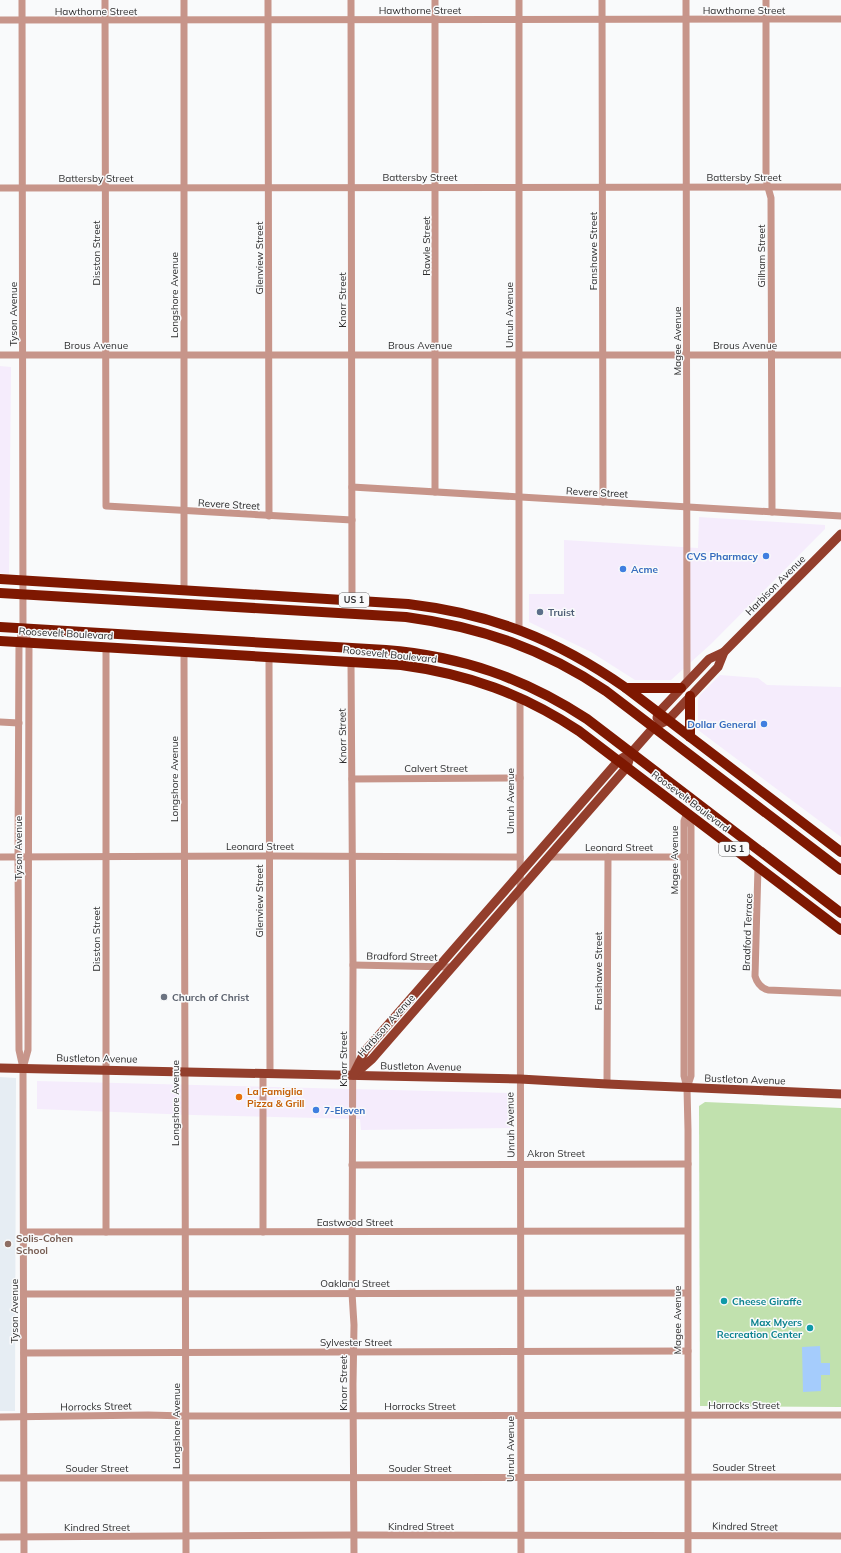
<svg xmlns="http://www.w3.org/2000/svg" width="841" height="1553" viewBox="0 0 841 1553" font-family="Mulish,sans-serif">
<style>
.commercial{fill:#f5ecfc}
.built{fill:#e6edf3}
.green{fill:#c1e1ae}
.water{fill:#a5ccfc}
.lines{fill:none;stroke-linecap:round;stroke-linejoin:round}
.minor{stroke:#c7958a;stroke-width:7}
.major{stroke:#933e2c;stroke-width:9}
.highway{stroke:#7e1801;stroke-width:10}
.shop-dot{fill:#3f7fe0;stroke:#f9fafb;stroke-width:1.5}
.service-dot{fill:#5c6f8a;stroke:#f9fafb;stroke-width:1.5}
.worship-dot{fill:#6b7280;stroke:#f9fafb;stroke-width:1.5}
.food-dot{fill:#e8710a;stroke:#f9fafb;stroke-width:1.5}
.education-dot{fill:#8d6e63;stroke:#f9fafb;stroke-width:1.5}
.culture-dot{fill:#0f9aa8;stroke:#f9fafb;stroke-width:1.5}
.labels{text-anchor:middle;stroke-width:3;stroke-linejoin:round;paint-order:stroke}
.shield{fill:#f9fafb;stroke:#6a6a6b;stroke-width:1}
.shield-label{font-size:9px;font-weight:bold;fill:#2c2c2d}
.street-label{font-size:10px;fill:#2c2c2d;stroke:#f9fafb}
.shop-label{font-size:10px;font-weight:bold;fill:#366cbe;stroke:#f9fafb;text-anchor:end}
.service-label{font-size:10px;font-weight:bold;fill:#4e5e75;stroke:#f9fafb;text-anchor:start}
.worship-label{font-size:10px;font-weight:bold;fill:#5b616d;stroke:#f9fafb;text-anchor:start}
.food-label{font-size:10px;font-weight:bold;fill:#c56008;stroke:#f9fafb;text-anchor:start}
.education-label{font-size:10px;font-weight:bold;fill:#785e54;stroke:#f9fafb;text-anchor:start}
.culture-label{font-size:10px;font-weight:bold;fill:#0d838f;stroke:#f9fafb;text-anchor:start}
</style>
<rect width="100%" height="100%" fill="#f9fafb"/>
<g class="commercial">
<polygon points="0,366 11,367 9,574 0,573"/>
<polygon points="699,517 825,525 825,529 711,644 671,680 635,680 591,652 529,622 529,594 564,594 564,540 698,548"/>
<polygon points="720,675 758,678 767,685 841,687 841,837 698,730 698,700 699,696"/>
<polygon points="37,1081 510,1093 510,1128 361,1130 360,1119 193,1115 37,1109"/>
</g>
<polygon class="built" points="0,1077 16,1078 15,1411 0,1411"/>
<polygon class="green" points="705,1102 841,1108 841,1407 700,1406 699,1106"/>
<polygon class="water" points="820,1346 821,1363 830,1363 830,1375 821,1375 821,1391 803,1392 802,1347"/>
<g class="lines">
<g class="minor">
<polyline points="22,0 23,629 19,642 18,857 19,1050 23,1068 24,1553"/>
<polyline points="105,0 106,506 352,520"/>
<polyline points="184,0 184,590"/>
<polyline points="268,0 269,516"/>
<polyline points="351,0 352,600"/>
<polyline points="435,0 435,492"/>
<polyline points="519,0 519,630"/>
<polyline points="602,0 603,502"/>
<polyline points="686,0 687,681"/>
<polyline points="766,0 766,180 771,198 772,512"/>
<polyline points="0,20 841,19"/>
<polyline points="0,188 841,187"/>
<polyline points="0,355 841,355"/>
<polyline points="352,487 841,516"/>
<polyline points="23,629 29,643 28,1050 23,1068"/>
<polyline points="106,647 106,1232"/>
<polyline points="184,652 186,1553"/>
<polyline points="269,657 270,1073"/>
<polyline points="351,662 353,965 352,1293 354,1325 353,1384 354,1553"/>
<polyline points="520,697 521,1553"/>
<polyline points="0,722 19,723"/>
<polyline points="352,779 520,778"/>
<polyline points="687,812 684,821 684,1076 687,1088 688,1130 688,1553"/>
<polyline points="687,813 691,827 691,1076 687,1088"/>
<polyline points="0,857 269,856 520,857"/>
<polyline points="548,857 686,857"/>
<path d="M 758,867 L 755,976 C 757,983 761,988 768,990 L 841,993"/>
<polyline points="353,965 451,967"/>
<polyline points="263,1073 263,1232"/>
<polyline points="607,1084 608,857"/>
<polyline points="352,1165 688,1164"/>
<polyline points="24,1232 687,1231"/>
<polyline points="24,1294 687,1293"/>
<polyline points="24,1353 688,1351"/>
<polyline points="0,1417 148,1415 186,1416 841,1415"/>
<polyline points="0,1478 841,1477"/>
<polyline points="0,1537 354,1535 841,1536"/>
</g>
<g class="major">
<polyline points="657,718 658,713 709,659 724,652"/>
<polyline points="0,1068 520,1079 607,1084 841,1094"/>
<polyline points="357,1072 372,1059 627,767 631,753"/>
<polyline points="353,1075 365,1051 619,760 631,753 654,727 668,720 718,667 724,652 841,534"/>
</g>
<g class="highway">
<path d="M 0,579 L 408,604 C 492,614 556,639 626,688 L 841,852"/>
<path d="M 0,593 L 406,617 C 481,627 544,649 606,691 L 841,870"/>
<path d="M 0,627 L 386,650 C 461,656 524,678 587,719 L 841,913"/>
<path d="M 0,641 L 401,665 C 468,674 523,694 579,731 L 841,930"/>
<polyline points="626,688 681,688"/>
<polyline points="690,696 690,737"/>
</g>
</g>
<g class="shop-dot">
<circle cx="766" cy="556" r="4"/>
<circle cx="623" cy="569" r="4"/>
<circle cx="764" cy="724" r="4"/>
<circle cx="316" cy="1110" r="4"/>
</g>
<circle class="service-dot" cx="540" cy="612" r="4"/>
<circle class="worship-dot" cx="164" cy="997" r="4"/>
<circle class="food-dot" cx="239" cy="1097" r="4"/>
<circle class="education-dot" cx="8" cy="1244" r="4"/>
<g class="culture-dot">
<circle cx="724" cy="1301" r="4"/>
<circle cx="810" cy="1328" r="4"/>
</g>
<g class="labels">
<g class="shield">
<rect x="339" y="593" width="30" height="14" rx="3"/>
<rect x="719" y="842" width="30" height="14" rx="3"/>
</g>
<g class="shield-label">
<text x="354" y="603">US 1</text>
<text x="734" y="852">US 1</text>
</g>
<g class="street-label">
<text x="420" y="14">Hawthorne Street</text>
<text x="744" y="14">Hawthorne Street</text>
<text x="96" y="15">Hawthorne Street</text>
<text x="420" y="181">Battersby Street</text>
<text x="744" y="181">Battersby Street</text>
<text x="96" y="182">Battersby Street</text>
<text transform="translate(426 246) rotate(-90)" y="4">Rawle Street</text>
<text transform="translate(593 251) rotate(-90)" y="4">Fanshawe Street</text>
<text transform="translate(96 253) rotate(-90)" y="4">Disston Street</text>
<text transform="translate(761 256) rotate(-90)" y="4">Gilham Street</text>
<text transform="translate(259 258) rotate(-90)" y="4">Glenview Street</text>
<text transform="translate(174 295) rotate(-90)" y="4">Longshore Avenue</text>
<text transform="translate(342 300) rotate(-90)" y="4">Knorr Street</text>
<text transform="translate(13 314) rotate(-90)" y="4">Tyson Avenue</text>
<text transform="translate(509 315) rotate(-90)" y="4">Unruh Avenue</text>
<text transform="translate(677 341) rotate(-90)" y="4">Magee Avenue</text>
<text x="96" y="349">Brous Avenue</text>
<text x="420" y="349">Brous Avenue</text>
<text x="745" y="349">Brous Avenue</text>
<text transform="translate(597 492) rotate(3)" y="4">Revere Street</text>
<text transform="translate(229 504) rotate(3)" y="4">Revere Street</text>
<text transform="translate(775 585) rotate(-45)" y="4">Harbison Avenue</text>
<text transform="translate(66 633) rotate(3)" y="4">Roosevelt Boulevard</text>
<text transform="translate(390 654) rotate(6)" y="4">Roosevelt Boulevard</text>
<text transform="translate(342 736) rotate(-91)" y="4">Knorr Street</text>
<text x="436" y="772">Calvert Street</text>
<text transform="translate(174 779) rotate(-90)" y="4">Longshore Avenue</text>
<text transform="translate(510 801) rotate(-90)" y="4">Unruh Avenue</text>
<text transform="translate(691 801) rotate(37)" y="4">Roosevelt Boulevard</text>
<text x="260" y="850">Leonard Street</text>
<text x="619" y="851">Leonard Street</text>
<text transform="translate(18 848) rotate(-90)" y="4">Tyson Avenue</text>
<text transform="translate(674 860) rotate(-90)" y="4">Magee Avenue</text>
<text transform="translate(259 901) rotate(-90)" y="4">Glenview Street</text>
<text transform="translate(747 932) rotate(-88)" y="4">Bradford Terrace</text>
<text transform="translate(96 939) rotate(-90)" y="4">Disston Street</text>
<text transform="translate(402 956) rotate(1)" y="4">Bradford Street</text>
<text transform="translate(598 971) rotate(-90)" y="4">Fanshawe Street</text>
<text transform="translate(386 1025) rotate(-48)" y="4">Harbison Avenue</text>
<text transform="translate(97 1058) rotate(1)" y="4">Bustleton Avenue</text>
<text transform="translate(343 1059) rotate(-90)" y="4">Knorr Street</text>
<text transform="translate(421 1066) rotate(1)" y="4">Bustleton Avenue</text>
<text transform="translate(745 1079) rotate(2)" y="4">Bustleton Avenue</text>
<text transform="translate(175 1103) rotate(-90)" y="4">Longshore Avenue</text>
<text transform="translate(510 1125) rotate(-91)" y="4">Unruh Avenue</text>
<text x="556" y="1157">Akron Street</text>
<text x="355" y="1226">Eastwood Street</text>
<text x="355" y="1287">Oakland Street</text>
<text transform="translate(14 1311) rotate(-90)" y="4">Tyson Avenue</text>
<text transform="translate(677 1320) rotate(-90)" y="4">Magee Avenue</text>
<text x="356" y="1346">Sylvester Street</text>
<text transform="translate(343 1383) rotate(-90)" y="4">Knorr Street</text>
<text x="744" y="1409">Horrocks Street</text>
<text transform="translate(96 1406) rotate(-1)" y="4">Horrocks Street</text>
<text x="420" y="1410">Horrocks Street</text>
<text transform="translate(176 1426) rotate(-90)" y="4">Longshore Avenue</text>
<text transform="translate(510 1449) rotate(-90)" y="4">Unruh Avenue</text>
<text x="744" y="1471">Souder Street</text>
<text x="97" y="1472">Souder Street</text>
<text x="420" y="1472">Souder Street</text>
<text x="421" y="1530">Kindred Street</text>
<text transform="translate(745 1526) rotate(1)" y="4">Kindred Street</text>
<text x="97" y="1531">Kindred Street</text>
</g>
<g class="shop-label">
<text x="758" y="560">CVS Pharmacy</text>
<text x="631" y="573" text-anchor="start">Acme</text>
<text x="756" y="728">Dollar General</text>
<text x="324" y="1114" text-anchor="start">7-Eleven</text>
</g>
<g class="service-label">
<text x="548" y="616">Truist</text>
</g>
<g class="worship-label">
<text x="172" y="1001">Church of Christ</text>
</g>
<g class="food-label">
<text x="247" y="1095">La Famiglia<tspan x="247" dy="12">Pizza &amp; Grill</tspan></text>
</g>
<g class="education-label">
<text x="16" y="1242">Solis-Cohen<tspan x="16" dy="12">School</tspan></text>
</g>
<g class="culture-label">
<text x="732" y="1305">Cheese Giraffe</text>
<text x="802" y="1326" text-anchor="end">Max Myers<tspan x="802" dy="12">Recreation Center</tspan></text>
</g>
</g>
</svg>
